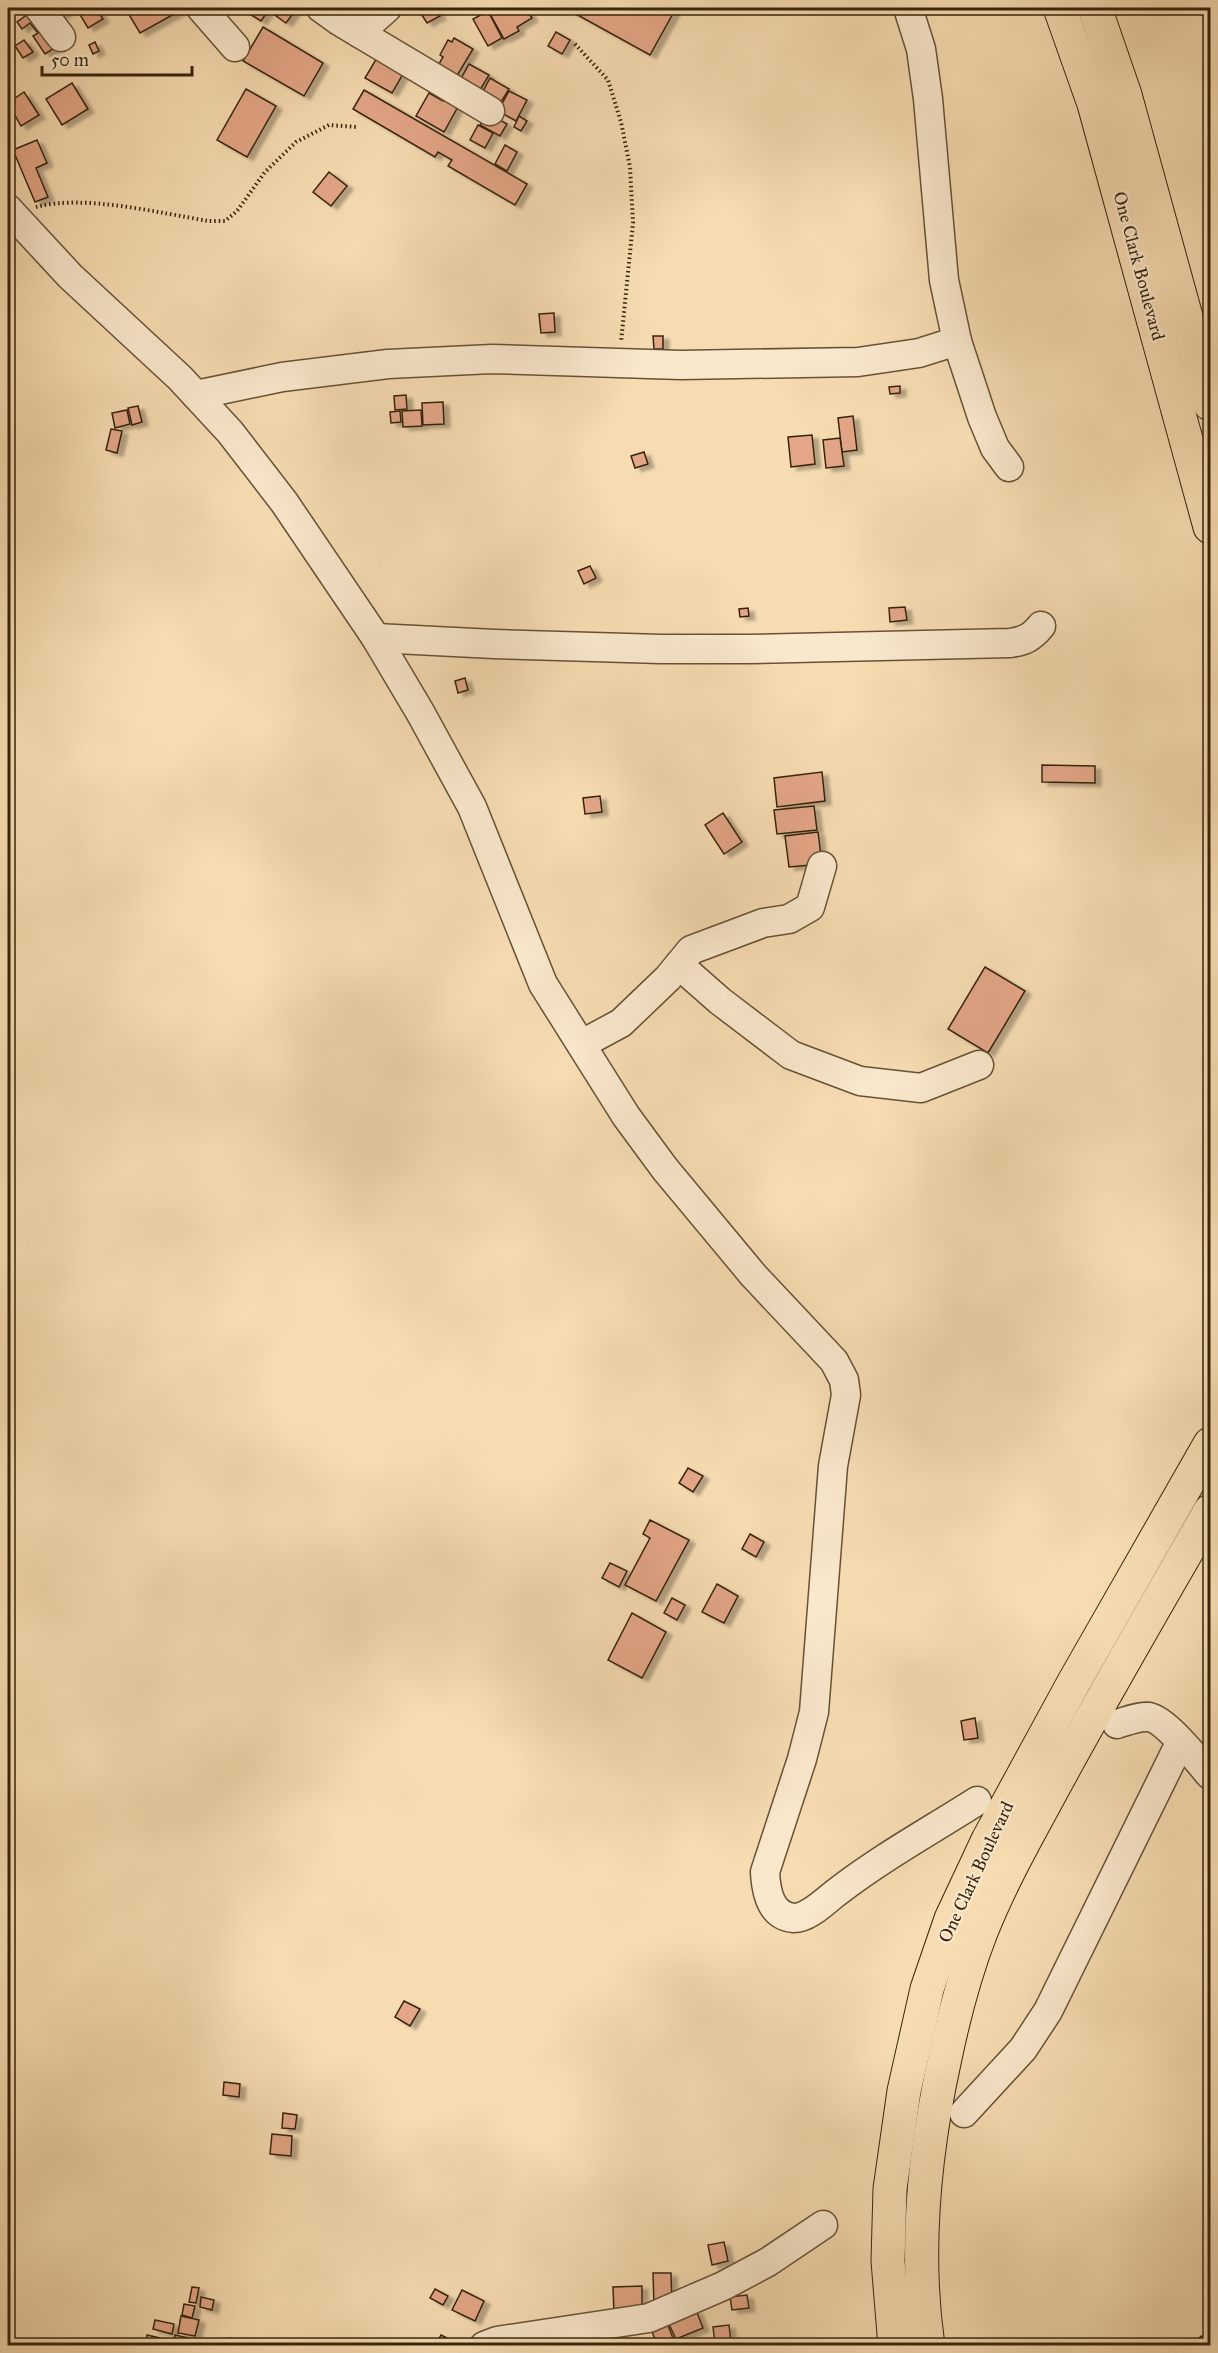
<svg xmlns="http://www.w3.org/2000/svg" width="1218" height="2353" viewBox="0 0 1218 2353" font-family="'IM FELL Great Primer',serif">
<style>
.building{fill:#e4a687;stroke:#35240b;stroke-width:1.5;filter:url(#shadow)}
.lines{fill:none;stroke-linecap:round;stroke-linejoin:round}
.minor-casing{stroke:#665235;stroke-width:31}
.major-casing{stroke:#35240b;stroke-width:35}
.path{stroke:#35240b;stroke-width:4;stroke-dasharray:1.5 3;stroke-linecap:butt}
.minor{stroke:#fae8cd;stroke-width:28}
.major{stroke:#f7dcb2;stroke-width:33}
.labels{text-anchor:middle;stroke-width:4.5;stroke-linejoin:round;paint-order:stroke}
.street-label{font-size:18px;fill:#35240b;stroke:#fae8cd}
</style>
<defs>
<filter id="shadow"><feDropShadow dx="6" dy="3.5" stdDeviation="1.5" flood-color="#0004"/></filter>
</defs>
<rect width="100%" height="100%" fill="#f7dcb2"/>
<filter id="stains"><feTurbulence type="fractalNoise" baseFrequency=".00333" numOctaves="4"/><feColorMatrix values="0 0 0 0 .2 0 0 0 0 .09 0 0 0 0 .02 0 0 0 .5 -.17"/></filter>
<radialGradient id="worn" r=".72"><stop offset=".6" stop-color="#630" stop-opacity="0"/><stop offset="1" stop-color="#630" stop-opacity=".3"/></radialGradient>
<g class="building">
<polygon points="49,8 70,8 71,9 56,18"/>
<polygon points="76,8 96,8 103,19 88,28"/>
<polygon points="125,8 185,8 140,33"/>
<polygon points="240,8 270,8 261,21"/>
<polygon points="275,8 297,8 286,23 272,13"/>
<polygon points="421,8 435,8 440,16 427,23 418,9"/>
<polygon points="497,8 526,8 532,18 517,27 519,31 504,39 489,12"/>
<polygon points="565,8 676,8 650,55"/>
<polygon points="35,9 46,25 37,32 30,23 22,29 17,22"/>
<polygon points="488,11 502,38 488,46 473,19"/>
<polygon points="48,27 59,45 45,54 33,36"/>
<polygon points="263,27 323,63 304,96 243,61"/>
<polygon points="556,32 570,40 562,54 548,46"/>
<polygon points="454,38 473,49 455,79 436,69 443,57 440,55 448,40 452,42"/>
<polygon points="24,40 33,52 23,58 15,46"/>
<polygon points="95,42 99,51 93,54 89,45"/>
<polygon points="378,56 404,72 392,93 365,78"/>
<polygon points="469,64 489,75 477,95 458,84"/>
<polygon points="490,78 509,89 498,107 480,97"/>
<polygon points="72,83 88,109 62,125 46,99"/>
<polygon points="246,89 276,106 247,157 217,140"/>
<polygon points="364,90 527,184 515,205 448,166 452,160 438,152 435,157 353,109"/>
<polygon points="509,91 527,100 516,121 498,111"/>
<polygon points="24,92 39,115 21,126 8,103"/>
<polygon points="429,93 443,101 447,95 460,103 444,132 416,116"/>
<polygon points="487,113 507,124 500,136 480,125"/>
<polygon points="519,116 527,121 521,131 514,127"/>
<polygon points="478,125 493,133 485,148 470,140"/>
<polygon points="37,140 47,163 36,168 48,197 35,202 13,150"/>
<polygon points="505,145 517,152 507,171 495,164"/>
<polygon points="329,172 347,186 331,206 313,192"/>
<polygon points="554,313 555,332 541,333 539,314"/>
<polygon points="653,336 663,336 663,349 654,349"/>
<polygon points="900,386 900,393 890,394 889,387"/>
<polygon points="406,395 407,409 395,410 394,396"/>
<polygon points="443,402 444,424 423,425 422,403"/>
<polygon points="138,406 142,422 132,425 128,408"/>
<polygon points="127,410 130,424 115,428 112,413"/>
<polygon points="421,410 422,426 403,427 402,411"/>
<polygon points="400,411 401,422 391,423 390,412"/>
<polygon points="853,416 857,450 842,452 838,418"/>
<polygon points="111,429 122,431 117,453 106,450"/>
<polygon points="812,435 815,464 791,467 788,437"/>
<polygon points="840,438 844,466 826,468 823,440"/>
<polygon points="644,452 648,464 635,468 631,456"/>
<polygon points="590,566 596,578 584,584 578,571"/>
<polygon points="905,607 907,620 890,622 889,608"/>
<polygon points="748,608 749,616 740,617 739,609"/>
<polygon points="465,678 468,690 458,693 455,681"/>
<polygon points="1042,765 1095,766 1095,783 1042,782"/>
<polygon points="822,772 825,801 777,807 774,778"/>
<polygon points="600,796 602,812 585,814 583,798"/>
<polygon points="814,806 817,830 777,834 774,810"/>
<polygon points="723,813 742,842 724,854 705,825"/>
<polygon points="818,832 822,864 789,867 785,836"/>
<polygon points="985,967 1025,991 988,1053 948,1029"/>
<polygon points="688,1468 703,1476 693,1492 679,1483"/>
<polygon points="650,1520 689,1540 656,1601 625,1585 650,1538 643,1534"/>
<polygon points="750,1534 764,1542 756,1557 742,1549"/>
<polygon points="610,1563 627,1571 619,1587 602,1578"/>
<polygon points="717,1584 738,1596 724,1623 702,1612"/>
<polygon points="672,1598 685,1605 677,1620 664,1613"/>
<polygon points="632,1613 666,1632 642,1678 608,1660"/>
<polygon points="975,1718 978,1738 964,1740 961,1721"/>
<polygon points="404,2001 420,2009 410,2026 395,2017"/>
<polygon points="224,2082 240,2084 239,2097 223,2095"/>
<polygon points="283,2113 297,2115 295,2129 282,2128"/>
<polygon points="272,2134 292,2136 291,2156 270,2154"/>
<polygon points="724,2242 728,2261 712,2265 708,2245"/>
<polygon points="653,2273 671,2273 672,2305 654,2305"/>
<polygon points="642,2286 642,2312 614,2313 613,2287"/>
<polygon points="192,2287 199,2288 196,2303 189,2302"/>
<polygon points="435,2289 448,2296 443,2305 430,2298"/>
<polygon points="462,2290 484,2301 475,2321 452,2310"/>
<polygon points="747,2295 749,2308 732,2310 730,2297"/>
<polygon points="201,2297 214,2300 212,2310 200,2307"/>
<polygon points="184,2304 195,2306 192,2318 182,2315"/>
<polygon points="696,2310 703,2328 676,2339 668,2322"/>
<polygon points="181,2316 199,2320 195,2336 178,2333"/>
<polygon points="155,2320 174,2324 172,2334 153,2329"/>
<polygon points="666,2321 673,2338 657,2344 650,2327"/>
<polygon points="729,2325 731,2342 715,2344 713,2327"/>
<polygon points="147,2335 169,2340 168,2346 145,2346"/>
<polygon points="175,2335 197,2340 196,2346 173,2346"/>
<polygon points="441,2335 451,2340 448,2346 435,2346"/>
<polygon points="1201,2336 1210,2346 1192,2346"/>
<polygon points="229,2338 245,2341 244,2346 228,2346"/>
</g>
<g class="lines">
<g class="minor-casing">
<g id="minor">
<polyline points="39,8 61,37"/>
<polyline points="201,8 235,47"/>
<polyline points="321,8 339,21 490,111"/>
<polyline points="908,8 921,49 928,99 944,280 957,341 982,417 995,448 1009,467"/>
<polyline points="359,33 387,8"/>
<path d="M 8,209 L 70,276 L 180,378 L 230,432 L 284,502 L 376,638 L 420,712 L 472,807 L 543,984 L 626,1116 L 665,1169 L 754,1276 L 834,1361 L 844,1380 L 846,1395 L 833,1466 L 814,1712 L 802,1759 L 765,1872 C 766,1891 770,1916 794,1918 C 809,1918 826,1900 837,1892 C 881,1858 930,1831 977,1801"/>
<polyline points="196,395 282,377 388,364 492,359 681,365 858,362 919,353 957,341"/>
<path d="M 376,638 L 494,644 L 661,649 L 750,649 L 1010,643 C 1025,641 1032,637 1041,626"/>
<polyline points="679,965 720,1001 791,1055 860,1081 921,1088 979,1065"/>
<polyline points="582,1044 621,1023 668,978 691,950 763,923 789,919 810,907 822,866"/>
<path d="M 1117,1724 C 1127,1721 1138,1716 1149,1717 C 1166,1720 1198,1761 1210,1775"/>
<polyline points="964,2113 1023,2049 1048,2011 1180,1743"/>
<polyline points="484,2346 497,2341 649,2318 723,2286 768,2262 823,2225"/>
</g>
</g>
<g class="major-casing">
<g id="major">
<polyline points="1060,8 1094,104 1210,527"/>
<polyline points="1095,8 1125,95 1210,404"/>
<polyline points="895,2346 888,2261 890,2189 904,2091 927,1989 951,1919 988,1840 1074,1682 1210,1444"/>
<path d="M 928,2346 C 914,2249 924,2153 945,2058 C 954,2015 965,1973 981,1932 C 1002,1879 1031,1829 1058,1779 C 1107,1689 1159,1600 1210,1511"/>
</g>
</g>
<g class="path">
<polyline points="575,44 608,80 621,122 630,167 633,223 621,342"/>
<path d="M 36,207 C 84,194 159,213 209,221 L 225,221 L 237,211 L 265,172 L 296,142 L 329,125 L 357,127"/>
</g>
<use href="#minor" class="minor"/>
<use href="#major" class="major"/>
</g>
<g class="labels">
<g class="street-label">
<text transform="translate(1139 266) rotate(75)" y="6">One Clark Boulevard</text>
<text transform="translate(976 1872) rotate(-65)" y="6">One Clark Boulevard</text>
</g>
</g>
<rect width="1218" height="2353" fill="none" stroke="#f7dcb2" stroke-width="30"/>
<rect x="9" y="9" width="1200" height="2335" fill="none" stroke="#35240b" stroke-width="3"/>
<rect x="15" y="15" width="1188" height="2323" fill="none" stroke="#35240b" stroke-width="1.5"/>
<path d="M42 66v9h150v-9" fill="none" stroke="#35240b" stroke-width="3"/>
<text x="51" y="66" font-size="18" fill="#35240b" stroke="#fae8cd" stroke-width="4.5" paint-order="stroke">50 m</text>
<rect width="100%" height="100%" filter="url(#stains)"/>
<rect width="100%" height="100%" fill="url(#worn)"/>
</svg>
